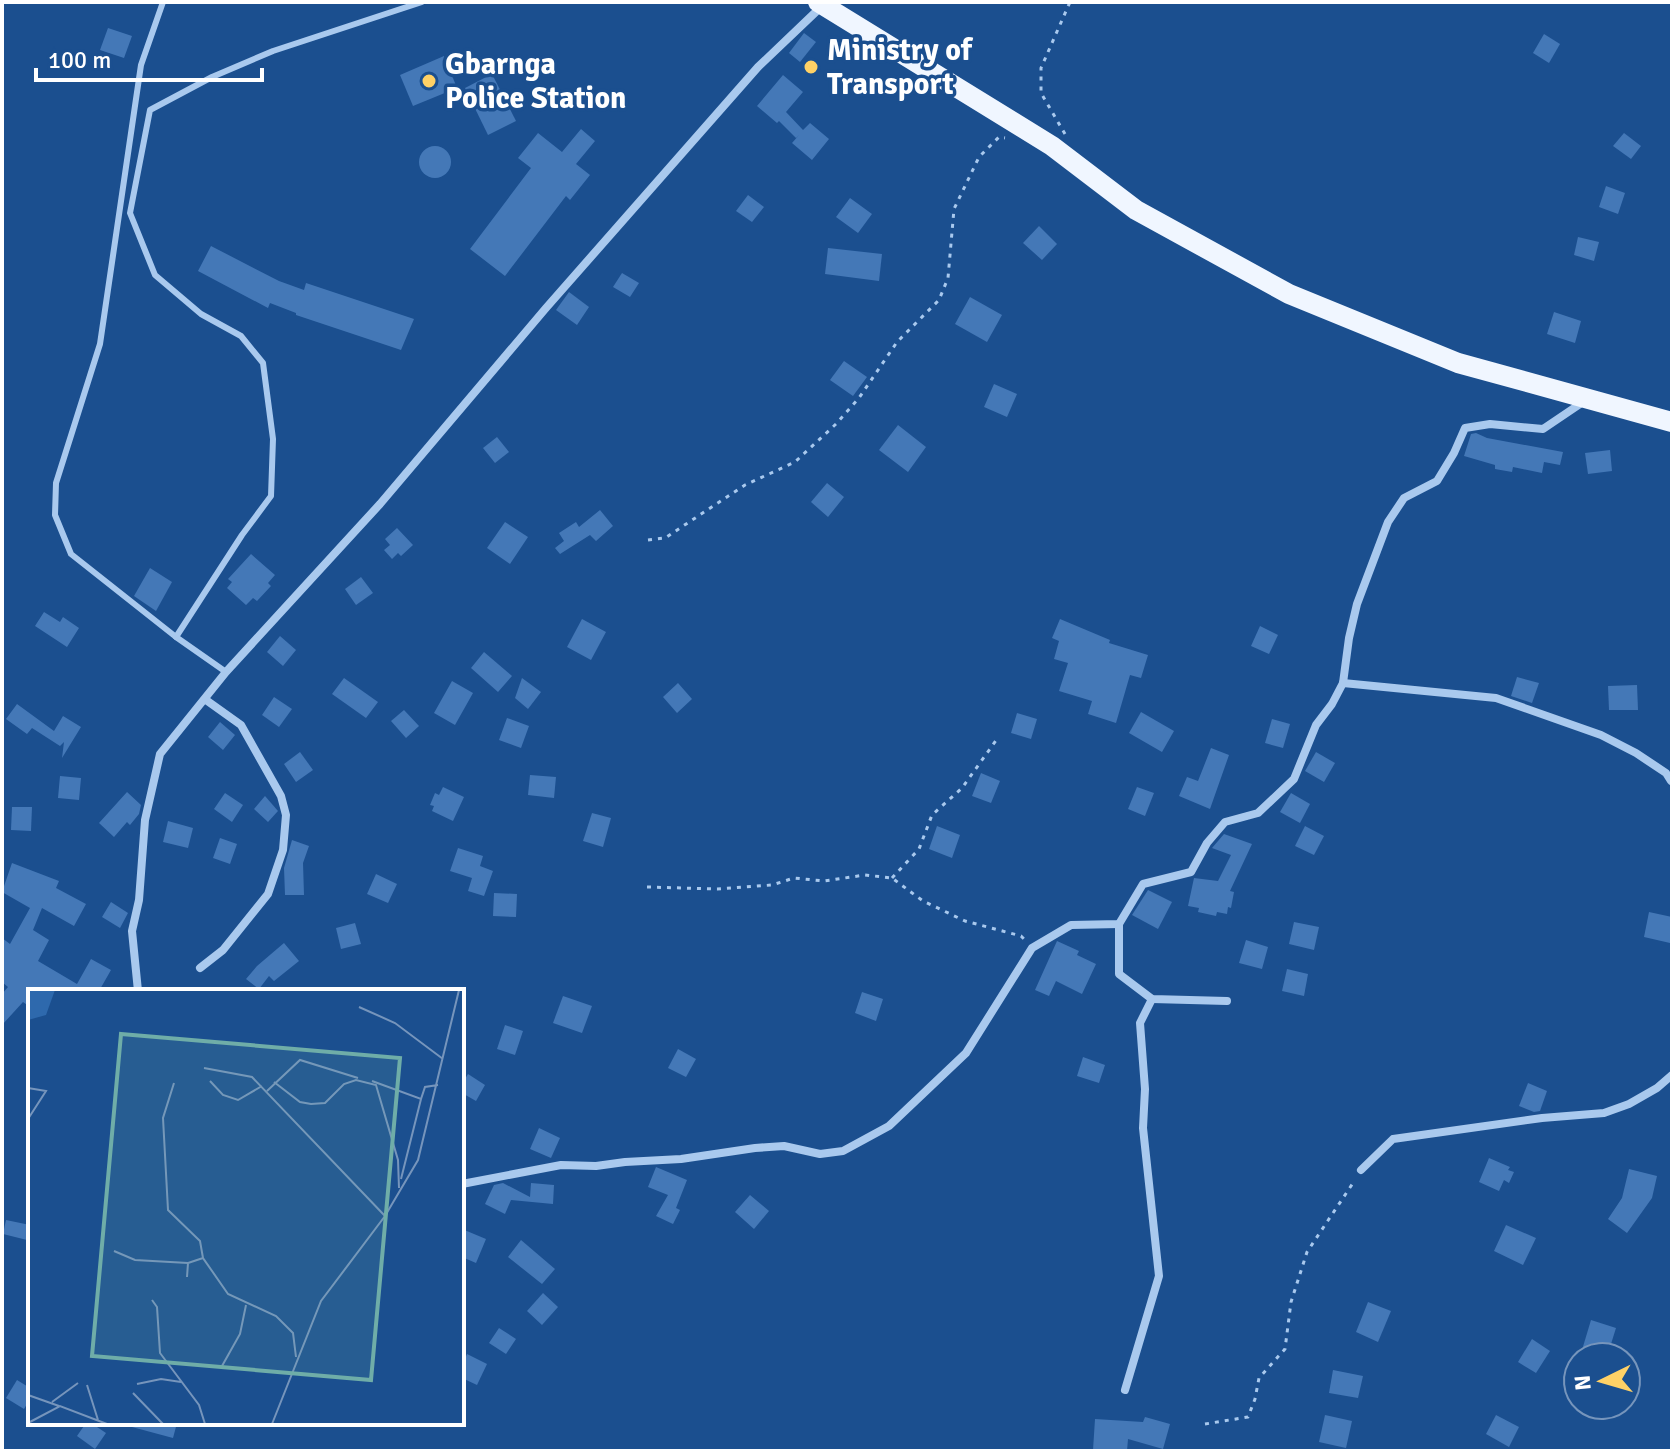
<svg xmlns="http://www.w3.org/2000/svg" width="1674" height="1453" viewBox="0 0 1674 1453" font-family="Signika,sans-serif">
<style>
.building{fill:#4478b7}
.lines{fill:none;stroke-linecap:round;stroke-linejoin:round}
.path{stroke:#a9c9ee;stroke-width:3;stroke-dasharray:4 6;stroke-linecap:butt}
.service{stroke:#a9c9ee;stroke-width:6}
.minor{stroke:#a9c9ee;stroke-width:8}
.primary{stroke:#f0f6ff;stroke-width:20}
.poi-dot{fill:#ffd166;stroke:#1b4f8f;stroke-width:3}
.labels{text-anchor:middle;stroke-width:7;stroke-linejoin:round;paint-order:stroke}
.poi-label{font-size:30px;font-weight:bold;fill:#fff;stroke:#1b4f8f;text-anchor:start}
.inset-road{fill:none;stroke:#7695bc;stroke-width:2}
.view{fill:#6fada8;fill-opacity:0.15;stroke:#6fada8;stroke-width:4}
.inset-edge{fill:none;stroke:#fff;stroke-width:4}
</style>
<rect width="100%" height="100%" fill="#1b4f8f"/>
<g class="building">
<polygon points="108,28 132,36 124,58 100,50"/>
<polygon points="804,33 816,42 800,62 789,53"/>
<polygon points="1544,34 1560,44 1549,63 1533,53"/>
<polygon points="444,56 457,88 413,106 400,75"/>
<polygon points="492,74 516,121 488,135 465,88"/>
<polygon points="783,75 803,92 786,112 803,130 810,123 829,139 812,160 792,143 799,135 796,138 779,121 777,123 757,106"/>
<polygon points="581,129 595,141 576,164 590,175 570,200 566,196 505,276 470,249 531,168 518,158 538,133 562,152"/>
<polygon points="1624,133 1641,146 1631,159 1613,146"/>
<circle cx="435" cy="162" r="16"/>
<polygon points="1606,186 1625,193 1618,214 1599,207"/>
<polygon points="748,195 764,207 752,222 736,211"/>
<polygon points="850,198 872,214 858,233 836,217"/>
<polygon points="1039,226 1057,244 1042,260 1023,243"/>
<polygon points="1578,237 1599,242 1594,261 1574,255"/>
<polygon points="211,246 279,281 304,290 306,283 414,319 401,350 296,315 296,313 270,303 268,308 198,271"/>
<polygon points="828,248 882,254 879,281 825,274"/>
<polygon points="622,273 639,283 630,297 613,287"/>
<polygon points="569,292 589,307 577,325 556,310"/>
<polygon points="970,297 1002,315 987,342 955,324"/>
<polygon points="1554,312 1581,321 1575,343 1547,334"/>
<polygon points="844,361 867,377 853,396 830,380"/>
<polygon points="994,384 1017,394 1007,417 984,407"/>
<polygon points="898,425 926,447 908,472 879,450"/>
<polygon points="1476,433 1487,438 1563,452 1560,465 1544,462 1542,473 1513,467 1512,472 1495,469 1495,465 1464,456 1471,434"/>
<polygon points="497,437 509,452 495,463 483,448"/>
<polygon points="1610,450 1612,471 1588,474 1585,453"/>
<polygon points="827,483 844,497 828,517 811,502"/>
<polygon points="600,510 613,526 596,541 590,535 560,554 555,548 564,541 559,533 576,522 579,527"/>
<polygon points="505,522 528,537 510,564 487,548"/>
<polygon points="397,528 413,545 401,556 398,553 392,559 384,550 390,545 385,539"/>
<polygon points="251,554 275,575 268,583 271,586 257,601 253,598 246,605 227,588 232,582 228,579"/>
<polygon points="150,568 172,582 156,611 134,596"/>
<polygon points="361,577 373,593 356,605 345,589"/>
<polygon points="44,612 60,622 63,617 79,628 67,647 35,626"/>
<polygon points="582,619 606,632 591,660 567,647"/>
<polygon points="1060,619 1110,640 1109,643 1148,655 1141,678 1130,675 1116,723 1088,714 1092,701 1059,691 1068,663 1054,659 1059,641 1052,638"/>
<polygon points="1260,626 1278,635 1269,654 1251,646"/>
<polygon points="280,636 296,650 283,666 267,652"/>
<polygon points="484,652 512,676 498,692 471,668"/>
<polygon points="1517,677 1539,683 1532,703 1511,696"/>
<polygon points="344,678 378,702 366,718 332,694"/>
<polygon points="522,678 541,692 528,709 515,698"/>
<polygon points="452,681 473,693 455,725 434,713"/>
<polygon points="678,683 692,699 677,713 663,697"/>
<polygon points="1637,685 1638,710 1609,710 1608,686"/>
<polygon points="274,697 292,709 279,727 262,715"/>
<polygon points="17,704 54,731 63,716 81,727 62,758 64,742 60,746 32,728 27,734 6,719"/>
<polygon points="404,710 419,726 406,738 391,721"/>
<polygon points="1141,712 1174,731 1162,752 1129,733"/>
<polygon points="1017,713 1037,719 1031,739 1011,733"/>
<polygon points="507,718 529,726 521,748 499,740"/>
<polygon points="1272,719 1290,724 1283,748 1265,743"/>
<polygon points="220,722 235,735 223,750 208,737"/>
<polygon points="1211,748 1229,755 1210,809 1179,796 1187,777 1198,781"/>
<polygon points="300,752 313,770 296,782 284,764"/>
<polygon points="1316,752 1335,763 1324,782 1305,771"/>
<polygon points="981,773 1000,781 991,803 972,796"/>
<polygon points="530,775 556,777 554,798 528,795"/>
<polygon points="60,776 81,778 79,800 58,798"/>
<polygon points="443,787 464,797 453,821 432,811 434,806 430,805 435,793 439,795"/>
<polygon points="1137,787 1154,793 1145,816 1128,809"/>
<polygon points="127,792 141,805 139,814 130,825 127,822 114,837 99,823"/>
<polygon points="225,793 243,805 232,822 214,809"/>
<polygon points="1291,793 1310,804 1300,823 1280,812"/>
<polygon points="265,796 278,811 268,822 254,809"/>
<polygon points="12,807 32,807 31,831 11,830"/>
<polygon points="592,813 611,818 603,847 583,841"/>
<polygon points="168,821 193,828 188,848 163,842"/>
<polygon points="937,826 960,835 952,858 929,849"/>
<polygon points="1305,826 1324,836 1314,855 1295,846"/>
<polygon points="1224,834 1252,844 1230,891 1234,892 1231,908 1228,907 1227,914 1217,912 1216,916 1198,912 1199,908 1188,906 1194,878 1218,881 1231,855 1212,848"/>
<polygon points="220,838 237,844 230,864 213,858"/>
<polygon points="292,840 309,846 303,863 304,895 285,895 284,868"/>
<polygon points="458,848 483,856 480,866 493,871 484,896 468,891 472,878 450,871"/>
<polygon points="12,863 59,881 56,888 86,904 74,926 42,908 33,930 49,940 38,961 77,984 91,959 111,970 99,991 30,991 30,1007 23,1002 2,1025 2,994 8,987 2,982 2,938 10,944 30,908 2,892"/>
<polygon points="376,874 397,884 388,903 367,894"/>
<polygon points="1148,890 1172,902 1158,929 1132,915"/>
<polygon points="494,893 517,894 516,917 493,916"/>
<polygon points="111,902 128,913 120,928 102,917"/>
<polygon points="1649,912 1672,917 1670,943 1644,937"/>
<polygon points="1294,922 1319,927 1314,950 1289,944"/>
<polygon points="355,923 361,944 341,949 336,928"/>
<polygon points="1246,940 1268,947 1262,969 1239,963"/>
<polygon points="1057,941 1079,951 1077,955 1096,964 1082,994 1056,981 1049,996 1035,990"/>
<polygon points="284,943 299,961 274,981 269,976 259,989 246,979 257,966"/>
<polygon points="1287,969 1308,974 1304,996 1282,991"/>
<polygon points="862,992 883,999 876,1021 855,1013"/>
<polygon points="563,996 592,1006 582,1033 553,1023"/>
<polygon points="505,1025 523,1031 515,1055 497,1049"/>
<polygon points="678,1049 696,1059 686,1077 668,1068"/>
<polygon points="1083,1057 1105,1065 1099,1083 1077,1076"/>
<polygon points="468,1074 485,1085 476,1101 462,1093 462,1084"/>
<polygon points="1528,1083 1547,1091 1540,1111 1534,1112 1519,1106"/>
<polygon points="539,1128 560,1138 551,1158 530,1149"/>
<polygon points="1489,1158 1510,1167 1508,1170 1514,1172 1509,1183 1504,1180 1499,1191 1479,1182"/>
<polygon points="656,1167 687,1180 676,1208 680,1210 673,1224 656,1216 668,1195 648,1187"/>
<polygon points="1629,1169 1657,1176 1652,1198 1627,1233 1608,1219 1622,1198"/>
<polygon points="503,1183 530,1197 531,1183 554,1185 553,1204 511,1200 505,1214 485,1204 494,1185"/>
<polygon points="750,1195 769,1211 754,1229 735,1212"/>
<polygon points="6,1220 30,1225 27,1240 3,1234"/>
<polygon points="1506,1225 1536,1238 1523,1265 1494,1251"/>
<polygon points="462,1229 486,1239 476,1263 462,1257"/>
<polygon points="521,1240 555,1269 542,1284 508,1257"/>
<polygon points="543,1293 558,1307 542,1325 527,1311"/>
<polygon points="1368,1302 1391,1311 1378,1342 1356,1332"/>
<polygon points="1591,1320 1616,1328 1607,1357 1582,1350"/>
<polygon points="499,1328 516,1339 506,1354 489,1343"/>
<polygon points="1532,1339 1550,1351 1536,1373 1518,1362"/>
<polygon points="467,1354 487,1364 477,1385 462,1378 462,1366"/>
<polygon points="1333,1370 1363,1376 1358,1398 1329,1393"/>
<polygon points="17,1380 30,1388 30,1399 24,1409 6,1398"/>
<polygon points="1325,1415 1352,1421 1346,1448 1319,1442"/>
<polygon points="1496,1415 1519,1427 1509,1447 1486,1434"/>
<polygon points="1145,1417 1170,1424 1163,1449 1128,1439 1127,1451 1093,1450 1095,1419 1143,1422"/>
<polygon points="86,1423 91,1423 106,1433 95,1449 77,1436"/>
<polygon points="132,1423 177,1423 173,1438 132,1427"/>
</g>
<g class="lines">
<g class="path">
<polyline points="1065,134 1041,93 1041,68 1070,2"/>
<polyline points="648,540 665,538 745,485 795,462 836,424 859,398 897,342 939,300 948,278 954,209 979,157 999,137 1005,138"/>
<polyline points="892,878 919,849 932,815 962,788 997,739"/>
<polyline points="647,887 717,889 772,885 794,878 824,881 865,875 892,878 923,901 965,921 1021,936 1024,939"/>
<polyline points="1205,1424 1248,1417 1255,1399 1259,1378 1285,1349 1291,1302 1307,1252 1355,1180"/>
</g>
<g class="service">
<polyline points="163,2 141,65 100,344 56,483 55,515 71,554 176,637 226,672"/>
<polyline points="176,637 242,535 271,496 273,439 263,363 241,336 201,314 155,275 130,213 150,110 212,77 273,51 422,2"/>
</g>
<g class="minor">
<polyline points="1343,683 1496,698 1601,735 1636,753 1666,773 1671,781"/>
<polyline points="1119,924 1119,974 1152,999 1227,1001"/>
<polyline points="200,968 223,950 268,894 283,850 286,815 281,796 241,725 206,700"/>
<polyline points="138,991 132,931 139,900 145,820 160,754 226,672 380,504 546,308 758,67 822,6"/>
<polyline points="1361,1170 1393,1139 1542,1118 1604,1113 1629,1104 1657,1088 1672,1075"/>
<polyline points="462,1184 561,1165 596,1166 625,1162 681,1159 755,1148 784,1146 820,1154 843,1151 889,1126 966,1053 1032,948 1071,925 1119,924 1143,884 1191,872 1207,843 1225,822 1258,813 1294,779 1316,725 1332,704 1343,683 1349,638 1357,604 1388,522 1404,498 1437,481 1454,453 1465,428 1490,424 1543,429 1583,402"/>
<polyline points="1125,1390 1159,1276 1143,1128 1145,1089 1140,1023 1152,999"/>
</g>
<polyline class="primary" points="818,2 1052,146 1136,210 1289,294 1458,363 1672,422"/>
</g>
<g class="poi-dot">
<circle cx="811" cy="67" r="8"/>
<circle cx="429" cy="81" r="8"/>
</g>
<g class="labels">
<g class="poi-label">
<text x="827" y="60">Ministry of<tspan x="827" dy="34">Transport</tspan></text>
<text x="445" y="74">Gbarnga<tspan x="445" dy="34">Police Station</tspan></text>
</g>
</g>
<g transform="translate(28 989)">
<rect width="436" height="436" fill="#1b4f8f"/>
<path d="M 0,1 L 27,1 L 18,26 L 0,31 Z" fill="#2e69ad"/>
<path class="inset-road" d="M 331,18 L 367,34 L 415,70M 176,79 L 224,88 L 357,227M 182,92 L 195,106 L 210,111 L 234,97M 344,92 L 393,110 L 397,98 L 410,96M 246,93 L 272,113 L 283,115 L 297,114 L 316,95 L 328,91 L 348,96 L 370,171 L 371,199M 146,94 L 135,129 L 140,221 L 172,252 L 175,269 L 200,305 L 248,327 L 265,344 L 268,368M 0,99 L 18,102 L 0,130M 239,102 L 272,71 L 330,89M 373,190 L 393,110M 86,262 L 107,271 L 160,274M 159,288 L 160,274 L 175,269M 124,311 L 129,318 L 132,364 L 171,416 L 177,435M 194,377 L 212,345 L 218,316M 109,395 L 133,390 L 153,393M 59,396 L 70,431M 105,404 L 135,435M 0,406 L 31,417M 24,413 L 50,394M 0,434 L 32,417 L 79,435M 244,435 L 293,312 L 357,227 L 390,171 L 431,1"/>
<path class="view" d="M 93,45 L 372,69 L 343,391 L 64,367 Z"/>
<rect width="436" height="436" class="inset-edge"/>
</g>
<rect width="1674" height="1453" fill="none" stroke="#ffffff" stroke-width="8"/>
<g transform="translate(1602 1381) rotate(265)"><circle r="38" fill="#1b4f8f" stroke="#7695bc" stroke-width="2"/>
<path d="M0-6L14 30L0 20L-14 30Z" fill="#ffd166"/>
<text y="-12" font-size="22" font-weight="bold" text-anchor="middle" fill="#ffffff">N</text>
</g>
<path d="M36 68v12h226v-12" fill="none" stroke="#ffffff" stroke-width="4"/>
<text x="48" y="68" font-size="24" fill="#ffffff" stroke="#1b4f8f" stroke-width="6" paint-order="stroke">100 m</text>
</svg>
